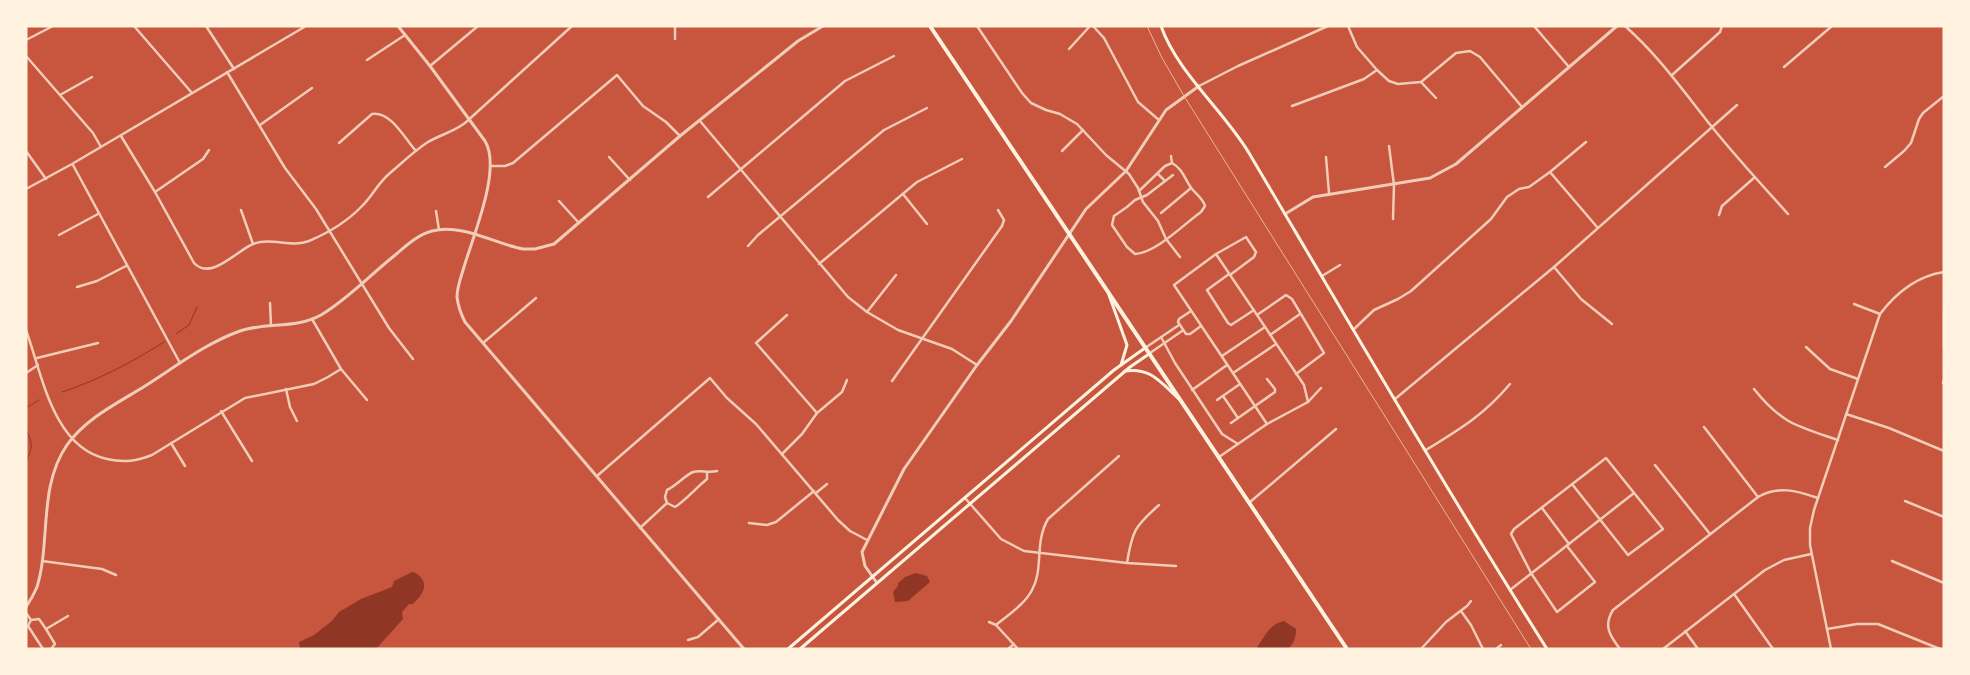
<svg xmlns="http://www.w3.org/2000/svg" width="1970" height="675" viewBox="0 0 1970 675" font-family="'Sofia Sans Condensed',sans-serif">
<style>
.water{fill:#8f3625}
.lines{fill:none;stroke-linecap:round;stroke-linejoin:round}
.stream{stroke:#8f3625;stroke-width:1}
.minor{stroke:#f1ccb7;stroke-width:2.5}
.tertiary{stroke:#f1ccb7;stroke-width:3}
.secondary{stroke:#fff3e0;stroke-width:3}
.primary{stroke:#fff3e0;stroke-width:4}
.rail{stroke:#e9b49f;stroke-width:1}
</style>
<rect width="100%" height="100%" fill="#c8553d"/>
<g class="water">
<path d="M 412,572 C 417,573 419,575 422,579 C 428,588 420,597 413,604 L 409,604 L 402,612 L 403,619 L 376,649 L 300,649 L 299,642 L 314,635 L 332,621 L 339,612 L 361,599 L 392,587 L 394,581 Z"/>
<polygon points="916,573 927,576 930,582 908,601 895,602 893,592 898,586 898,583 905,577"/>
<path d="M 1284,621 L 1296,629 C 1296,637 1294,643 1288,649 L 1256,649 C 1264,638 1269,624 1284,621 Z"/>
</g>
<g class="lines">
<g class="stream">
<polyline points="176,334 189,325 197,307"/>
<path d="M 62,392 C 99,380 132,362 164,342"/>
<polyline points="26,408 39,400"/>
<path d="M 26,429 C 33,445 33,446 26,462"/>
</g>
<g class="minor">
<polyline points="134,26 192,93"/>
<polyline points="206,26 234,69"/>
<polyline points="977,26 1022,93 1031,103 1046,110 1060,114 1077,124 1106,155 1129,174 1138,188 1143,202 1158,221 1166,239 1180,257"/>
<polyline points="1093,26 1104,38 1138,102 1159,120"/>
<polyline points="1348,26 1357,47 1377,70 1389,81 1398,84 1421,82 1456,53 1470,51 1480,57 1522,107"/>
<polyline points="1534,26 1569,67"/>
<path d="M 1625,26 C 1659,56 1684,92 1712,127 C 1736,157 1762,185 1788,214"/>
<polyline points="675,39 675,26"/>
<polyline points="26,40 53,26"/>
<polyline points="1069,49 1090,26"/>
<polyline points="26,56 93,133 101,147"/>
<polyline points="367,60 405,35"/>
<polyline points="430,66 478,26"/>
<polyline points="1784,67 1832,26"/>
<polyline points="227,72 285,168 316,209 389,328 413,359"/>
<polyline points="1672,75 1720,32 1722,26"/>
<polyline points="1421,82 1436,98"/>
<polyline points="1199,86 1238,66 1328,26"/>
<polyline points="60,95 92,77"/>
<polyline points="1292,106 1364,79 1377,70"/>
<polyline points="700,121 848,297 867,312 898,330 952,349 977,365"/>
<polyline points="260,125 312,88"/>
<path d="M 121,136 L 155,192 L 194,263 C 211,281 236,251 253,244 C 271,237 292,248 309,241 C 328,233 349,220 363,205 C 373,195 378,183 390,173 C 402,163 414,151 428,142 C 440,135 453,132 465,123 L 572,26"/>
<path d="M 339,143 L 372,114 C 391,111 405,139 416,151"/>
<polyline points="1389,146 1394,185 1393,219"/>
<polyline points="26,151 46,179"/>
<polyline points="1062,151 1083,130"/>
<polyline points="1171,156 1172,163"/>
<polyline points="609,157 630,180"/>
<polyline points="1326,157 1329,193"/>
<polyline points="73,165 180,363"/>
<polyline points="491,166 505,166 513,163 617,75 643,106 666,122 680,136"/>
<polyline points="1885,167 1904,151 1911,143 1919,119 1923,113 1944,96"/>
<polyline points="1550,172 1597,227"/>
<polyline points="1158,174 1165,181"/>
<polyline points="26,189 72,164 306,26"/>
<path d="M 1139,191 L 1165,166 L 1172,163 C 1183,169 1185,180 1192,189 C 1197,195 1203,199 1205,206 L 1201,212 C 1184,224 1156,253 1135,254 L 1127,247 L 1112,225 L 1114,216 L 1127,207 L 1135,200 L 1147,195 L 1173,175"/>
<polyline points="155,192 203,159 209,150"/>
<polyline points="903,194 927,224"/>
<polyline points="708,197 845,81 894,56"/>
<polyline points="559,201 579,223"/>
<polyline points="241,210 253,244"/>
<polyline points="436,211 439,230"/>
<polyline points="1161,213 1191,188"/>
<polyline points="1719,215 1722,206 1755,177"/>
<polyline points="59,235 98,214"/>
<polyline points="748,246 758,235 884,130 927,108"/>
<polyline points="1216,254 1304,385 1308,402"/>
<polyline points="819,264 917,182 962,159"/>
<polyline points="1554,267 1581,299 1612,324"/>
<polyline points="1229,274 1207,290 1228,323 1231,325 1254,310"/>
<polyline points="1230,275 1254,257 1256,252 1246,237 1216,254 1174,285 1267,424"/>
<polyline points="1322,276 1340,265"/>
<polyline points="77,287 97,281 126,266"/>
<polyline points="270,303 271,326"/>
<polyline points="1854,304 1880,314"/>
<polyline points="1191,311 1179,319 1178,322 1186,334 1190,334 1201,326"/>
<polyline points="867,312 896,275"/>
<polyline points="1944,314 1944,347"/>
<polyline points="787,315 756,343 817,413"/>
<polyline points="1257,315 1286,295 1292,299 1324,353 1296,374"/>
<polyline points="312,319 341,369 367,400"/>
<polyline points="1354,329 1374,310 1398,299 1411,291 1491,219 1507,197 1519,189 1529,187 1550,172 1586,142"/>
<path d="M 26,330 C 42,374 53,448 107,459 C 124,463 137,461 152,455 L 245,398 L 314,384 L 328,377 L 341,369"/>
<polyline points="1270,335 1300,314"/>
<polyline points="1161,337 1175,363 1222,434 1238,444"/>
<polyline points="483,343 536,298"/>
<polyline points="1806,347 1830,369 1858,379"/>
<polyline points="1145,348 1179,325"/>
<polyline points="1150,353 1182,331"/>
<polyline points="1222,356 1265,327"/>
<polyline points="37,358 98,343"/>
<polyline points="26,373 38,365"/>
<polyline points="1233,373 1276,344"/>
<polyline points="892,381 1002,226 1004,220 998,210"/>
<polyline points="1943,383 1944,380"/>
<polyline points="286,389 290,407 297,421"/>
<path d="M 1754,389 C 1782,424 1797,426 1838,440"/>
<polyline points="1192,390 1227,365"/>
<polyline points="1223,396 1238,418"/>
<polyline points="1395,399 1554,267 1737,105"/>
<polyline points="1217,400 1240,384"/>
<polyline points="221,411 252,461"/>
<polyline points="1846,414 1889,428 1944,451"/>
<polyline points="1231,423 1275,392 1275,389 1267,379"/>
<polyline points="1704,427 1758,497"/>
<polyline points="171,443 185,466"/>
<path d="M 1426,450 C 1460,429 1484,415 1510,384"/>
<polyline points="782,454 802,434 817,413 842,392 847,380"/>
<polyline points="1219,457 1267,424 1308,402 1321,388"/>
<polyline points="1655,465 1710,534"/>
<polyline points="597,476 710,378 727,398 756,424 838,520 850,531 867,540"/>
<polyline points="816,493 827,484"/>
<polyline points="965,498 1001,539 1024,551 1127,563 1176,566"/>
<polyline points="1905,501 1944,517"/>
<polyline points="1250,502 1336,429"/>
<path d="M 667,503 L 675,507 C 684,502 697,487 707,479 L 707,473"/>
<polyline points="1542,508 1569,544"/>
<polyline points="749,523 767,525 776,522 814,491"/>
<path d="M 640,528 L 667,503 L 665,497 L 667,490 C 676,486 684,476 693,472 C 701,470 708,473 717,471"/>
<polyline points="1567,546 1595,582 1557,612 1531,573 1511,534 1514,529 1606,458 1663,529 1628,555 1572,484"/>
<polyline points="42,561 102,569 116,575"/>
<polyline points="1892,561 1944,583"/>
<path d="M 1127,563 C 1132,531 1135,526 1159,505"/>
<polyline points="1510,590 1634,493"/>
<polyline points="1734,594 1773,649"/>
<polyline points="1461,611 1471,625 1483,649"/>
<polyline points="26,613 31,620 28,626 43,649"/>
<polyline points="31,620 39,619 46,629 68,616"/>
<polyline points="989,622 996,625 1018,649"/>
<path d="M 996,625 C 1008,615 1025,604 1032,590 C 1044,569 1034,543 1048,519 L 1119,456"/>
<polyline points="46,629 55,644 51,649"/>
<polyline points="1827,629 1857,624 1878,624 1940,649"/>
<polyline points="1685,631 1698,649"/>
<polyline points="688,640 698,637 719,619"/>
<polyline points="1008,649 1014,644"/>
<polyline points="1421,649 1446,622 1467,606 1471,601"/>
<polyline points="1496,649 1501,645"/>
<path d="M 1620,649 C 1610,636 1603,626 1613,610 L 1758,497 C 1779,485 1797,491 1818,498"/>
<polyline points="1663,649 1765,570 1784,560 1811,554"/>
<path d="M 1831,649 L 1810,545 L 1810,528 L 1814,510 L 1880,314 C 1896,293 1917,276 1944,272"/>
</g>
<g class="tertiary">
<path d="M 398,26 L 430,66 L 485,141 C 502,169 473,236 464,267 C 461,277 457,287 457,297 C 458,306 461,314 465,322 L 744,649"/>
<polyline points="1285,214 1313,197 1430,178 1456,164 1617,26"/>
<polyline points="877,583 865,566 862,552 904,469 977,365 1011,321 1086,209 1126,171 1166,110 1199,86"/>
<path d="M 26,607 C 30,601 34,594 37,587 C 51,541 38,487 67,445 C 86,418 118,403 145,386 C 175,367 206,343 240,331 C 266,322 296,329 321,315 C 348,299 370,275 394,256 C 406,246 417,235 432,231 C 462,223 495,244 523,249 L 535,249 L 554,244 L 680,136 L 798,41 L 823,26"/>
</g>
<g class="secondary">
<path d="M 1161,26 C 1177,72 1224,111 1249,153 C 1347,319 1444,486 1547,649"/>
<polyline points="1109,295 1127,345 1121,365"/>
<path d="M 1125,371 C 1151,367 1161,383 1179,399"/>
<polyline points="788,649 1114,370 1145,348"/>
<polyline points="800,649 1130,367 1149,354"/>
</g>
<polyline class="primary" points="930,26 1347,649"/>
<polyline class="rail" points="1147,26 1162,58 1184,96 1531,649"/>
</g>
<rect width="1970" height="675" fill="none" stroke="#fff3e0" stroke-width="55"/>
</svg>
